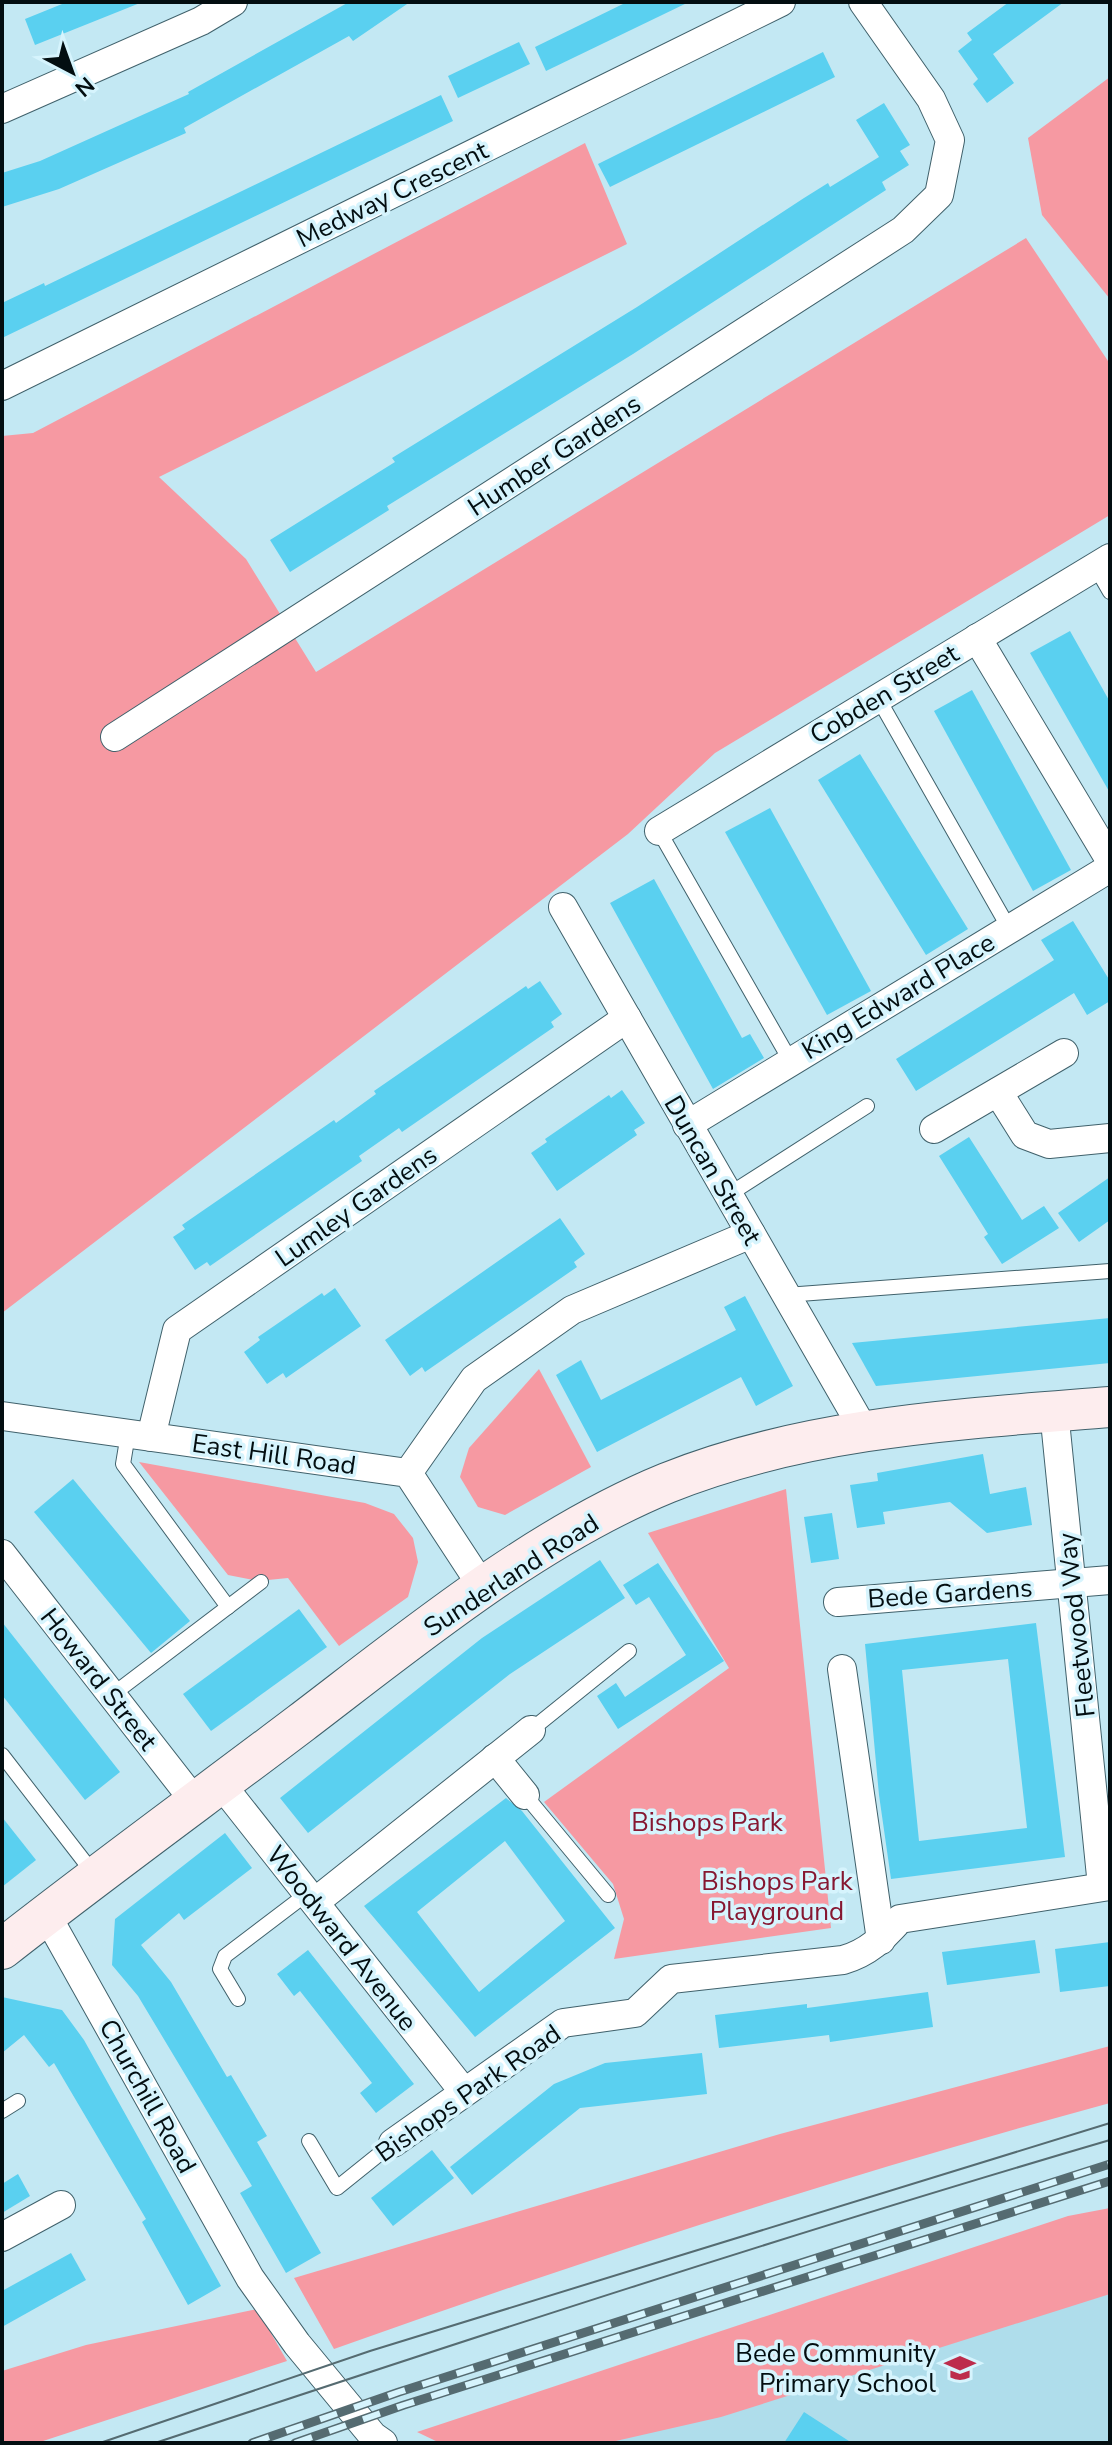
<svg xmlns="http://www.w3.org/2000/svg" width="1112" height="2445" viewBox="0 0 1112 2445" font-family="'Nunito Sans',sans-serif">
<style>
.built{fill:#afddeb}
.green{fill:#f699a2}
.building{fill:#5ad0f0;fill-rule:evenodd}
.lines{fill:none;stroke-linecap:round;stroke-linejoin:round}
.lane-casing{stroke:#40616b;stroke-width:16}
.street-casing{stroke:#40616b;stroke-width:30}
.secondary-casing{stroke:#40616b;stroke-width:42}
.lane{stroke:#fff;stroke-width:14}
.street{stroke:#fff;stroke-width:28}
.secondary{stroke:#fdedee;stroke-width:40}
.tram{stroke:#556b71;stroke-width:2}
.rail-casing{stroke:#556b71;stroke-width:9}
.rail{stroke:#d6f4fd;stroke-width:6;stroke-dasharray:18;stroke-linecap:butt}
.labels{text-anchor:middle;stroke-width:7;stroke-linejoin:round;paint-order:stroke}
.street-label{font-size:26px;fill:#030e11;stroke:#d6f4fd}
.park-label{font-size:26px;fill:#861731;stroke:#d6f4fd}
.poi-label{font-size:26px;fill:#030e11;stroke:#d6f4fd;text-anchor:end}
</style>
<rect width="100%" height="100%" fill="#c3e8f3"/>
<polygon class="built" points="1110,2292 1110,2443 512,2443"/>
<g class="green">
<polygon points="1110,77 1110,299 1042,215 1028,138"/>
<polygon points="585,143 627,244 159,477 246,559 316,672 1026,238 1110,364 1110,515 715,753 628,834 2,1313 2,436 33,433"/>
<polygon points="539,1369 591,1467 505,1515 478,1507 460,1477 469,1448"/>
<polygon points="139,1462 365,1503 394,1514 413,1538 418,1562 408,1597 339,1646 288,1578 258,1581 228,1575"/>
<polygon points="786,1489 831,1928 614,1959 624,1919 613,1884 544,1802 729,1668 648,1533"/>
<path d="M 1110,2046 L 1110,2103 C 848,2174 589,2258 334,2349 L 294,2278 L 780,2134 Z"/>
<polygon points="1110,2208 1110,2294 721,2417 607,2443 440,2443 417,2432 1068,2216"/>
<polygon points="257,2309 287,2361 37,2443 2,2443 2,2371 86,2345"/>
</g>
<g class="building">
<polygon points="67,2 140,2 140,3 35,45 25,19"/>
<polygon points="349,2 410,2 353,41 349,36 184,128 186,133 59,189 2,207 2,173 40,161 189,94 188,92"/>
<polygon points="627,2 689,2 546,71 535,47"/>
<polygon points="1009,2 1064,2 993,54 1014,83 987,103 973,84 978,79 958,51 972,40 967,33"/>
<polygon points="519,42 530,64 458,98 448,76"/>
<polygon points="823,52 835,77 610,187 598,164"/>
<polygon points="441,95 453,121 2,338 2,303 44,283 45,286"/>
<polygon points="884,103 910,145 900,151 909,165 882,182 886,190 633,354 387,506 389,510 290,572 270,540 395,462 392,458 637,307 804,198 828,183 830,187 879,157 856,120"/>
<polygon points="1070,631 1110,702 1110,793 1030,653"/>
<polygon points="972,690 1071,870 1033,891 934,711"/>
<polygon points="860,754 968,929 926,955 818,780"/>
<polygon points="770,808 871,991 827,1015 725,832"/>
<polygon points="654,879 742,1038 750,1034 764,1058 713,1089 610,903"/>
<polygon points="1073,921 1110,981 1110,1001 1087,1015 1074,993 916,1091 896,1059 1054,960 1041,940"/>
<polygon points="540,981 562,1014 551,1022 554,1027 402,1132 399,1128 359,1156 362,1161 210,1266 207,1262 195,1270 173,1237 185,1229 182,1225 334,1120 336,1123 376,1094 374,1091 526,986 528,989"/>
<polygon points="622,1090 645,1123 634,1130 637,1135 557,1191 531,1153 547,1142 545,1139 609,1095 611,1098"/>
<polygon points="969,1137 1022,1220 1044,1206 1059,1228 1002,1264 984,1237 988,1234 939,1156"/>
<polygon points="1110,1177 1110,1220 1079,1242 1058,1213"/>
<polygon points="560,1218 585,1254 574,1262 577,1267 425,1372 422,1367 410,1376 385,1340"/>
<polygon points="335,1288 361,1326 286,1378 283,1373 267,1384 244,1352 260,1340 258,1337 322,1293 324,1296"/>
<polygon points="745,1296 793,1386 756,1406 741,1377 597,1452 556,1375 581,1360 601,1400 736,1330 724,1307"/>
<polygon points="1110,1318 1110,1363 876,1386 852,1343"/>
<polygon points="983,1454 990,1494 1026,1487 1032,1525 987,1533 950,1502 883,1512 885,1524 857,1528 850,1485 878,1481 877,1473"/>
<polygon points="73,1479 190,1621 151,1653 34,1512"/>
<polygon points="832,1513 839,1559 811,1563 804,1517"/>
<polygon points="600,1560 625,1598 510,1674 308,1833 280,1798 482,1638"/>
<polygon points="658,1563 724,1661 618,1729 597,1696 616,1683 625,1697 686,1655 649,1597 636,1605 623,1585"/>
<polygon points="299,1609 327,1647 211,1731 183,1694"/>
<polygon points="2,1622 120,1772 85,1800 2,1695"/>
<path d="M 1036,1623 L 1065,1857 L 891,1879 L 879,1795 L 865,1644 ZM 1008,1659 L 1027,1828 L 919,1841 L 902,1670 Z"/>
<path d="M 506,1798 L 522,1811 L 615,1928 L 475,2037 L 364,1906 ZM 505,1841 L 565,1921 L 479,1992 L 417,1912 Z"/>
<polygon points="2,1817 36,1860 2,1887"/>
<polygon points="225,1833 252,1868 184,1920 179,1913 141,1945 171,1982 227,2077 231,2075 267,2136 257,2142 321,2253 286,2273 240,2193 252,2186 138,1996 112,1965 115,1919"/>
<polygon points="1035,1940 1040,1973 947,1985 942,1952"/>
<polygon points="1110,1942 1110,1986 1060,1992 1055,1949"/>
<polygon points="308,1950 414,2084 376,2113 360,2093 372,2083 300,1991 294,1996 277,1974"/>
<polygon points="928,1992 933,2027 830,2042 829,2035 719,2048 715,2015 807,2004 807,2008"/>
<polygon points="2,1997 62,2010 84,2040 221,2286 188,2305 142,2222 146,2219 54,2063 49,2067 24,2035 2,2053"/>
<polygon points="702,2053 707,2094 580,2108 472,2195 450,2167 554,2084 605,2063"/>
<polygon points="432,2150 454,2178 393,2226 371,2198"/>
<polygon points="18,2174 30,2196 2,2213 2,2184"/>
<polygon points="71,2253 86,2280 2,2327 2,2291"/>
<polygon points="804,2412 852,2443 784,2443"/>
</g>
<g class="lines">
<g class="lane-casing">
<g id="lane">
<polyline points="1095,566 1110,592"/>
<polyline points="878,698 1010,930"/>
<polyline points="659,831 790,1060"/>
<polyline points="728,1195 867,1106"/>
<polyline points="786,1295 1110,1271"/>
<polyline points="128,1434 123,1464 228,1607"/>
<polyline points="112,1695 261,1582"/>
<polyline points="531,1730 629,1651"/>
<polyline points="2,1755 94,1874"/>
<polyline points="525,1795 608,1895"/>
<polyline points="238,1999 220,1969 225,1956 308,1893"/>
<polyline points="2,2111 18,2101"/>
<polyline points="309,2141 337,2188 393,2143"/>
</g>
</g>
<g class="street-casing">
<g id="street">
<polyline points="2,109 201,21 233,2"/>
<polyline points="2,386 781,2"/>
<polyline points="977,638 1110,860"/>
<polyline points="115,737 903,230 939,195 950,140 931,99 863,2"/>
<polyline points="659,831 1110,558"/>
<polyline points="563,907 865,1432"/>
<polyline points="998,1092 1025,1135 1049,1144 1110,1138"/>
<polyline points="687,1125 1110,868"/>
<polyline points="934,1129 1064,1053"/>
<polyline points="1054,1411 1102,1886"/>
<polyline points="2,1416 408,1473 484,1589"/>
<polyline points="151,1437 177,1330 627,1018"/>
<polyline points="408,1473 474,1379 572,1310 751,1234"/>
<polyline points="2,1554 196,1803"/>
<polyline points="838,1602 1110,1580"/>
<polyline points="842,1669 881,1940"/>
<polyline points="495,1758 525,1795"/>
<polyline points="221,1784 464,2092"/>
<polyline points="315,1902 531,1730"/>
<polyline points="46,1914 250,2278 297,2344 373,2436 383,2443"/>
<path d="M 393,2143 L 563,2023 L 635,2013 L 671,1979 L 843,1960 C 868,1953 883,1938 900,1919 L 1110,1886"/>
<polyline points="2,2237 61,2205"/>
</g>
</g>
<g class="secondary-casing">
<path id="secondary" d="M 2,1949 C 100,1872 202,1798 301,1723 C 414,1637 535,1537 667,1483 C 806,1427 962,1419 1110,1407"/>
</g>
<use href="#lane" class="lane"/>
<use href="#street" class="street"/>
<use href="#secondary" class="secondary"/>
<g class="tram">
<polyline points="100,2443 370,2351 1110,2123"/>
<path d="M 155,2443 C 472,2338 789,2234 1110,2140"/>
</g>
<g class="rail-casing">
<g id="rail">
<polyline points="252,2443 399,2392 1110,2164"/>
<polyline points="295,2443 404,2405 1110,2181"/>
</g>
</g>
<use href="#rail" class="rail"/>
</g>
<defs>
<g id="school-bare" transform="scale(2.4)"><path d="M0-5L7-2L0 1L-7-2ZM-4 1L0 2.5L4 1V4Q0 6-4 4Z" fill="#bd2d4c" stroke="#d6f4fd" stroke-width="2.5" paint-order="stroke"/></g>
</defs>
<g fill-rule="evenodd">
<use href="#school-bare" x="960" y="2368"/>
</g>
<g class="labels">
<g class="street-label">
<text transform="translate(392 194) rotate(-26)" y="9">Medway Crescent</text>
<text transform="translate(554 455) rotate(-33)" y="9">Humber Gardens</text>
<text transform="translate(884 694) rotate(-31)" y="9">Cobden Street</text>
<text transform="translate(898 996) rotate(-31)" y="9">King Edward Place</text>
<text transform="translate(713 1170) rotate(60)" y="9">Duncan Street</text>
<text transform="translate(356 1206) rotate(-35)" y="9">Lumley Gardens</text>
<text transform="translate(274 1454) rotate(8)" y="9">East Hill Road</text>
<text transform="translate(511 1575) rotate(-33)" y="9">Sunderland Road</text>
<text transform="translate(950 1593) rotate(-4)" y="9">Bede Gardens</text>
<text transform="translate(1076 1625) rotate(-96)" y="9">Fleetwood Way</text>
<text transform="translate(99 1679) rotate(52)" y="9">Howard Street</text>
<text transform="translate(342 1938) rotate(52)" y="9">Woodward Avenue</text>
<text transform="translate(468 2093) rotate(-35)" y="9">Bishops Park Road</text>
<text transform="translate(148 2096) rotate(61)" y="9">Churchill Road</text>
</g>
<g class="park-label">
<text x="707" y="1831">Bishops Park</text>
<text x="777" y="1890">Bishops Park<tspan x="777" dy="30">Playground</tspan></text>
</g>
<g class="poi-label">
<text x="936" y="2362">Bede Community<tspan x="936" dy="30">Primary School</tspan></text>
</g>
</g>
<rect width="1112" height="2445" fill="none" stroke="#030e11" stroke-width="8"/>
<g transform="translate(72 72) rotate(139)" stroke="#d6f4fd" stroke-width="6" paint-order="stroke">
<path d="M0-6L14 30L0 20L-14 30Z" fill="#030e11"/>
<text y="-12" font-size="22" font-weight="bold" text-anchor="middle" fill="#030e11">N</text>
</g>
</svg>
